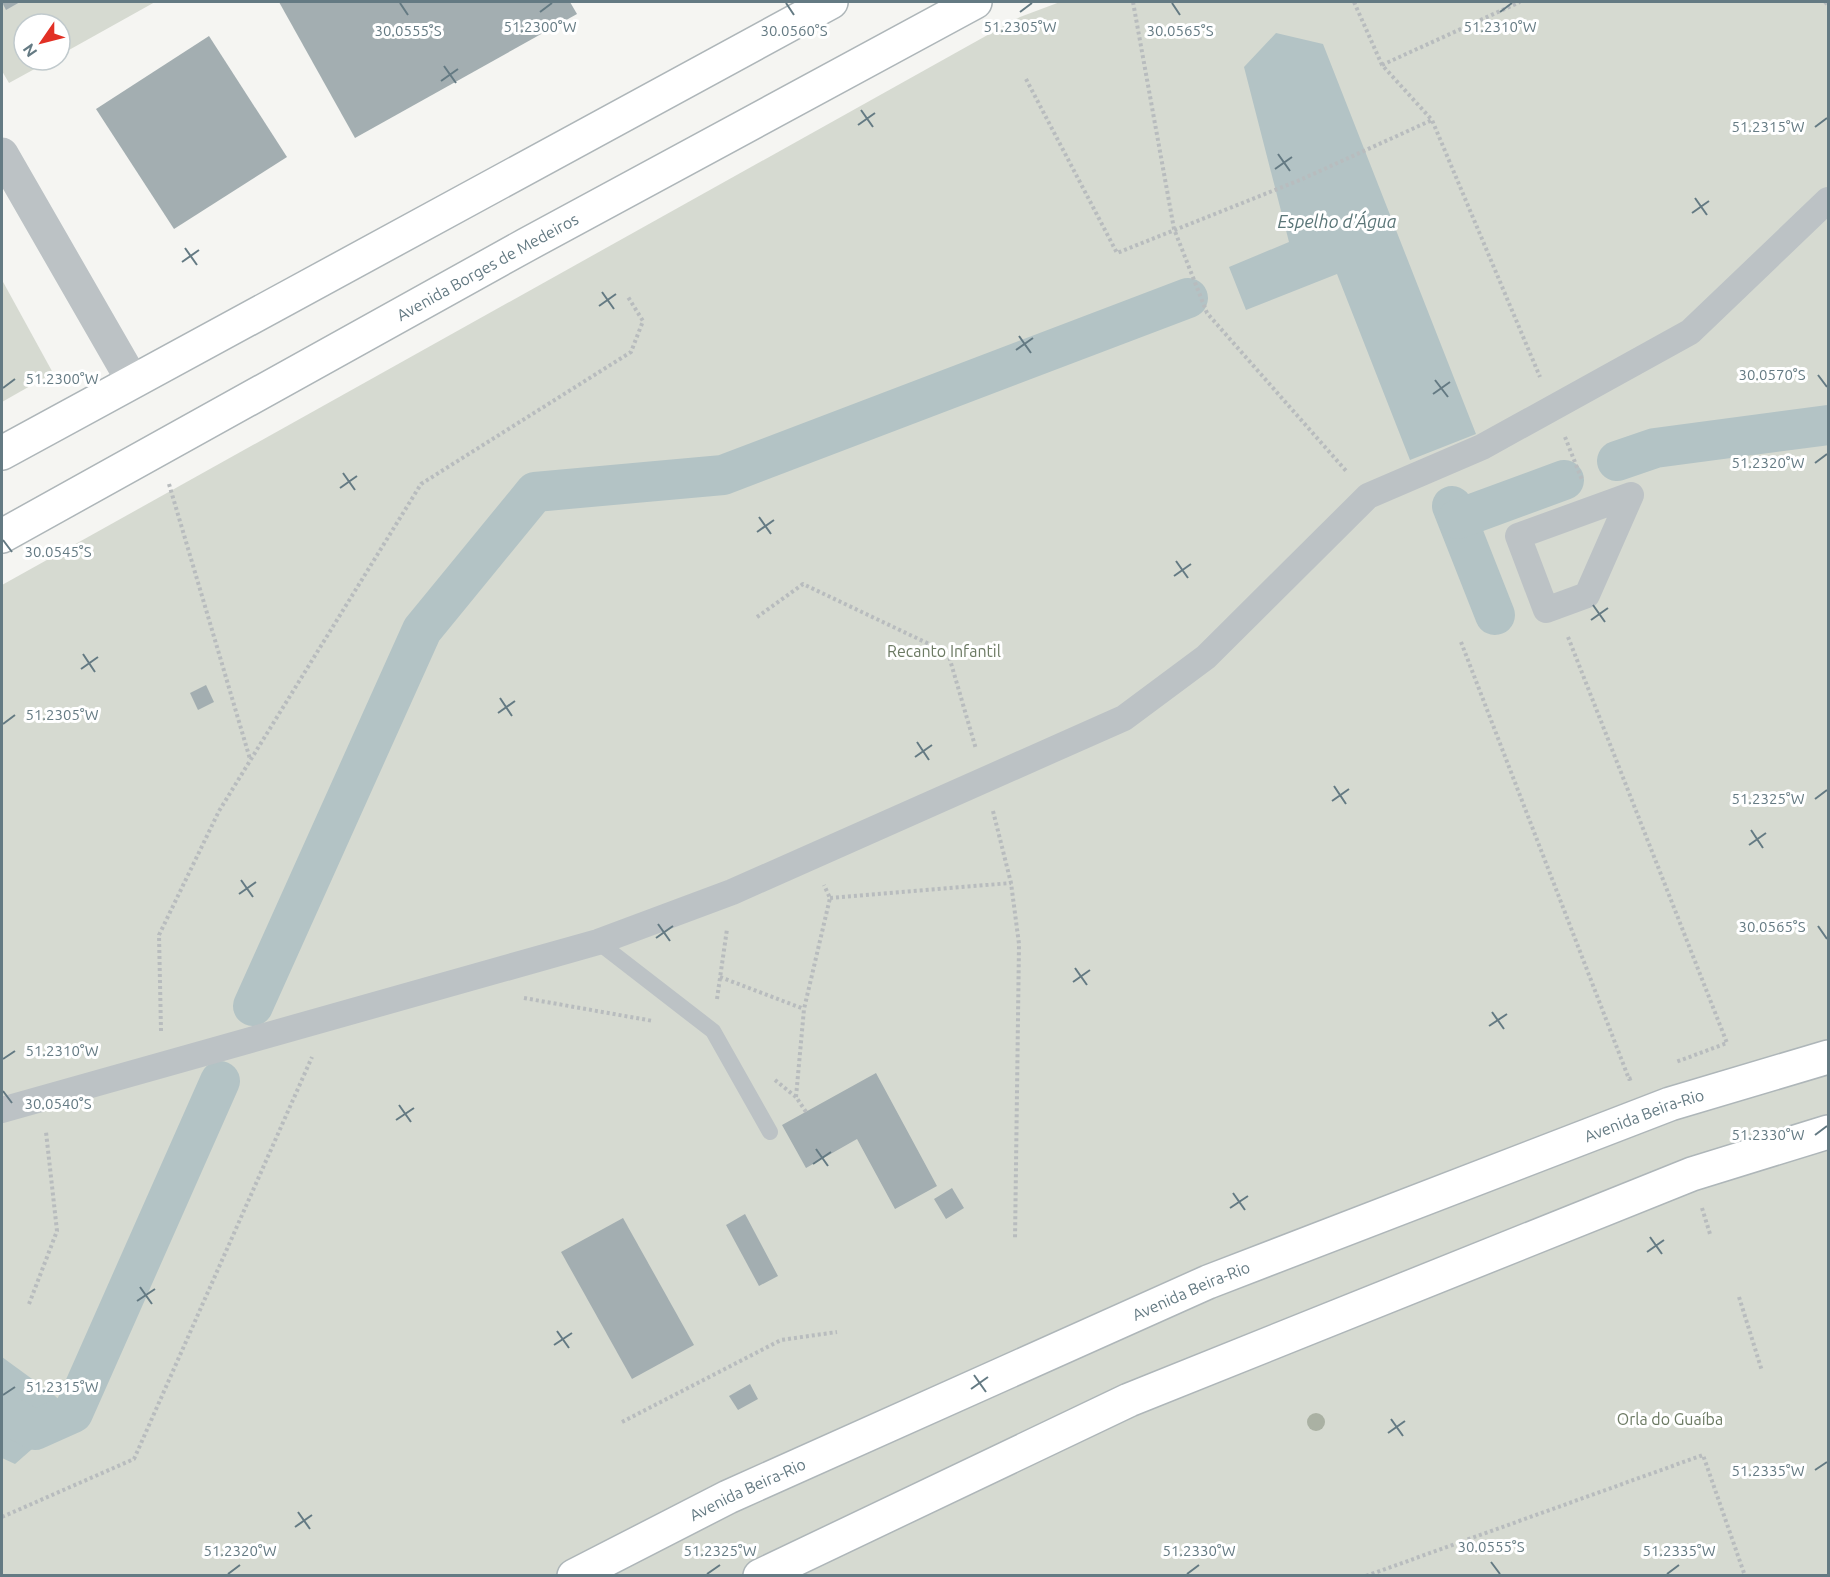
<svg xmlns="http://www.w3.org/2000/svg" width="1830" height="1577" viewBox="0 0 1830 1577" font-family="Ubuntu,sans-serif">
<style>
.green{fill:#d6dad1}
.water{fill:#b3c3c5}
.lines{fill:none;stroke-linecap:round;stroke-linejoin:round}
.canal{stroke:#b3c3c5;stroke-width:40}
.building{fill:#a3aeb1}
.secondary-casing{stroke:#aeb6b9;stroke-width:36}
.path{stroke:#b8bcbe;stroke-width:4;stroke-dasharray:3 3;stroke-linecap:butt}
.service{stroke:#bcc2c5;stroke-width:16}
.pedestrian{stroke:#bcc2c5;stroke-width:26}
.tertiary{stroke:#bcc2c5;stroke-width:33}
.secondary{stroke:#fff;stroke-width:33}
.tree{fill:#aab1a3}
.ticks{fill:none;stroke:#647a83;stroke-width:2}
.labels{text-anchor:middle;stroke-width:6;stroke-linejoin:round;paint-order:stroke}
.street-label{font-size:16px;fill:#647a83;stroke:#fff}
.park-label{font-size:16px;fill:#6c7a63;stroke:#fff}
.water-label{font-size:18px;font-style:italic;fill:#5b7678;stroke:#fff}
.ticks-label{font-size:15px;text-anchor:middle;fill:#647a83;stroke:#fff;stroke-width:6;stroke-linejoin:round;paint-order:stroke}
</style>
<rect width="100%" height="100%" fill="#f5f5f2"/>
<g class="green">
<polygon points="2,2 155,2 60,55 60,24 24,24 24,60 51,60 9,83 2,71"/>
<polygon points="1060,2 1828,2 1828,1575 2,1575 2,585 1020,17"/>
<polygon points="2,280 53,373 2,402"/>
</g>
<g class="water">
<polygon points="1276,33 1323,44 1476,434 1410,460 1337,274 1246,310 1229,267 1289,242 1244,67"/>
<polygon points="2,1357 54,1395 73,1413 15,1464 2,1458"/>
</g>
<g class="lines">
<g class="canal">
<polyline points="1617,461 1655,448 1828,425"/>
<polyline points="1452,506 1495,615"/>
<polyline points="1458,519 1564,480"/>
<polyline points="253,1006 422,630 535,492 723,475 1188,298"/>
<polyline points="2,1412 35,1430 73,1413 220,1081"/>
</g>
</g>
<g class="building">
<polygon points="2,2 20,2 6,10"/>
<polygon points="279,2 570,2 577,14 355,138"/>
<polygon points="209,36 287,157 174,229 96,109"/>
<polygon points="206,685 214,702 198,710 190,693"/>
<polygon points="876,1073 937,1186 895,1209 857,1139 806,1168 782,1125"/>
<polygon points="952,1188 964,1208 946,1219 934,1199"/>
<polygon points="745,1214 778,1276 759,1286 726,1225"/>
<polygon points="623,1218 694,1345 632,1379 561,1252"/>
<polygon points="750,1384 758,1399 738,1410 729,1396"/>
</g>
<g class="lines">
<g class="secondary-casing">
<g id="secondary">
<polyline points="2,453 831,2"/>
<path id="s1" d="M 2,536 L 526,245 L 975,2"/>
<path id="s2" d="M 574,1576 L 728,1497 L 1208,1282 L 1670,1104 L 1828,1057"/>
<polyline points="760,1576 1129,1400 1692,1174 1828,1132"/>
</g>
</g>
<g class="path">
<polyline points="1133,2 1174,229 1207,313 1347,472"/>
<polyline points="1354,2 1382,65 1432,120 1540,377"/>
<polyline points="1825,2 1828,5"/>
<polyline points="1382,65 1520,2"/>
<polyline points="1026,79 1117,253 1300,180 1432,120"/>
<polyline points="1565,437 1582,480"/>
<polyline points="169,484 250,759"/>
<polyline points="757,617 803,584 948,653 976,749"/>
<polyline points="1568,637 1727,1043 1676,1062"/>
<polyline points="1461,642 1629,1079 1632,1078"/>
<polyline points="993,811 1011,883 1019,944 1015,1240"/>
<polyline points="830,898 1011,883"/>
<polyline points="720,977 804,1009"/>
<polyline points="524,998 653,1021"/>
<polyline points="717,999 727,929"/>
<polyline points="161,1031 159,935 219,811 421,484 631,352 643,321 628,297"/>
<polyline points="775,1080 796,1097 806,1112"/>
<polyline points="796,1097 804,1009 830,898 824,885"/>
<polyline points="1702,1208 1710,1234"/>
<polyline points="1739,1297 1762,1371"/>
<polyline points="29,1304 57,1231 46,1132"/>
<polyline points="622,1422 781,1340 837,1332"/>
<polyline points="2,1517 134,1459 312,1057"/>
<polyline points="1366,1576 1703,1455 1745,1576"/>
</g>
<polyline class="service" points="598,942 713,1031 770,1132"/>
<g class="pedestrian">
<polygon points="1631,495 1587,595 1546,610 1518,536"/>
<polyline points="2,1110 598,942 732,892 1124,718 1206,657 1368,496 1482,447 1690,332 1828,200"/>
</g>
<polyline class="tertiary" points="2,154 132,380"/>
<use href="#secondary" class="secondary"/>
</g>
<circle class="tree" cx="1316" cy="1422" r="9"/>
<path class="ticks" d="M 400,3 L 408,15M 786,3 L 794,15M 1172,3 L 1180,15M 540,12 L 552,3M 1020,12 L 1032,3M 1500,12 L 1512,3M 444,66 L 456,83M 441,81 L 458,69M 861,110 L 873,127M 858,125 L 875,113M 1815,127 L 1827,118M 1278,154 L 1290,171M 1275,169 L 1292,157M 1695,198 L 1707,215M 1692,213 L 1709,201M 185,248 L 197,265M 182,262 L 199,250M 602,292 L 614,309M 599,306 L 616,294M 1019,336 L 1031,353M 1016,350 L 1033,338M 1818,375 L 1827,387M 1435,380 L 1448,397M 3,388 L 15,379M 1433,394 L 1450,382M 1815,463 L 1827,454M 343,473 L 355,490M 340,488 L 357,476M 759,517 L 771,534M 757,532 L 774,520M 3,540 L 12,552M 1176,561 L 1188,578M 1174,576 L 1191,564M 1593,605 L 1605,622M 1591,620 L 1608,608M 83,654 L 95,672M 81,669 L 98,657M 500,698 L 512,716M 498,713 L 515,701M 3,724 L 15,715M 917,742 L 929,760M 915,757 L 932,745M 1334,786 L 1346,804M 1815,799 L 1827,790M 1332,801 L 1349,789M 1751,830 L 1763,848M 1749,845 L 1766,833M 241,880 L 253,897M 239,894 L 256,882M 658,924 L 670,941M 1818,926 L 1827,939M 656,938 L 673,926M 1075,968 L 1087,985M 1073,982 L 1090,970M 1492,1012 L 1504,1029M 1489,1026 L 1507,1014M 3,1059 L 15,1051M 3,1091 L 12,1103M 399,1105 L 411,1122M 396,1120 L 414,1108M 1815,1135 L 1827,1126M 816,1149 L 828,1166M 813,1164 L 831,1152M 1233,1193 L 1245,1210M 1230,1208 L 1248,1196M 1650,1237 L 1662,1254M 1647,1252 L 1664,1240M 140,1287 L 152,1304M 137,1301 L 155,1289M 557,1331 L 569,1348M 554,1345 L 572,1333M 974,1375 L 986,1392M 971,1389 L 988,1377M 3,1395 L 15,1387M 1391,1419 L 1403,1436M 1388,1433 L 1405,1421M 1815,1470 L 1827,1462M 298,1512 L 310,1529M 295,1527 L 312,1515M 1491,1562 L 1500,1574M 228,1574 L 240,1565M 707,1574 L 720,1565M 1187,1574 L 1199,1565M 1667,1574 L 1679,1565"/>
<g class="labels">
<g class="street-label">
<text dy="6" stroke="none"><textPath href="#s1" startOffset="555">Avenida Borges de Medeiros</textPath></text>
<text dy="6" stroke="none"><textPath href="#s2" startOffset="1166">Avenida Beira-Rio</textPath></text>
<text dy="6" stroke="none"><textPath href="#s2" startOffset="680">Avenida Beira-Rio</textPath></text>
<text dy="6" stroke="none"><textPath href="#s2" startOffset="194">Avenida Beira-Rio</textPath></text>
</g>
<g class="park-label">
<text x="944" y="657">Recanto Infantil</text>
<text x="1670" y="1425">Orla do Guaíba</text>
</g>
<g class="water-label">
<text x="1337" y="228">Espelho d'Água</text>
</g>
</g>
<g class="ticks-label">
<text x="540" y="32">51.2300°W</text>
<text x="1020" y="32">51.2305°W</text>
<text x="1500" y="32">51.2310°W</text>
<text x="408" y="36">30.0555°S</text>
<text x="794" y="36">30.0560°S</text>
<text x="1180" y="36">30.0565°S</text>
<text x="1768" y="132">51.2315°W</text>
<text x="1772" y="380">30.0570°S</text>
<text x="62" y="384">51.2300°W</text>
<text x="1768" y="468">51.2320°W</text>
<text x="58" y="557">30.0545°S</text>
<text x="62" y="720">51.2305°W</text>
<text x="1768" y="804">51.2325°W</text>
<text x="1772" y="932">30.0565°S</text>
<text x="62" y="1056">51.2310°W</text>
<text x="58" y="1109">30.0540°S</text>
<text x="1768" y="1140">51.2330°W</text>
<text x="62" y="1392">51.2315°W</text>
<text x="1768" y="1476">51.2335°W</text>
<text x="1491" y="1552">30.0555°S</text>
<text x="240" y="1556">51.2320°W</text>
<text x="720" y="1556">51.2325°W</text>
<text x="1199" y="1556">51.2330°W</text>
<text x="1679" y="1556">51.2335°W</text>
</g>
<rect width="1830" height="1577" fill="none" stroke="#647a83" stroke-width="6"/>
<g transform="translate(42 42) rotate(235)"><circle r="28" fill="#ffffff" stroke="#c1cacd" stroke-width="1.5"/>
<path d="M0-4.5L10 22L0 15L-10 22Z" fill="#e23025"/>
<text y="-9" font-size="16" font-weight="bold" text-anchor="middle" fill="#647a83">N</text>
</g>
</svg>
